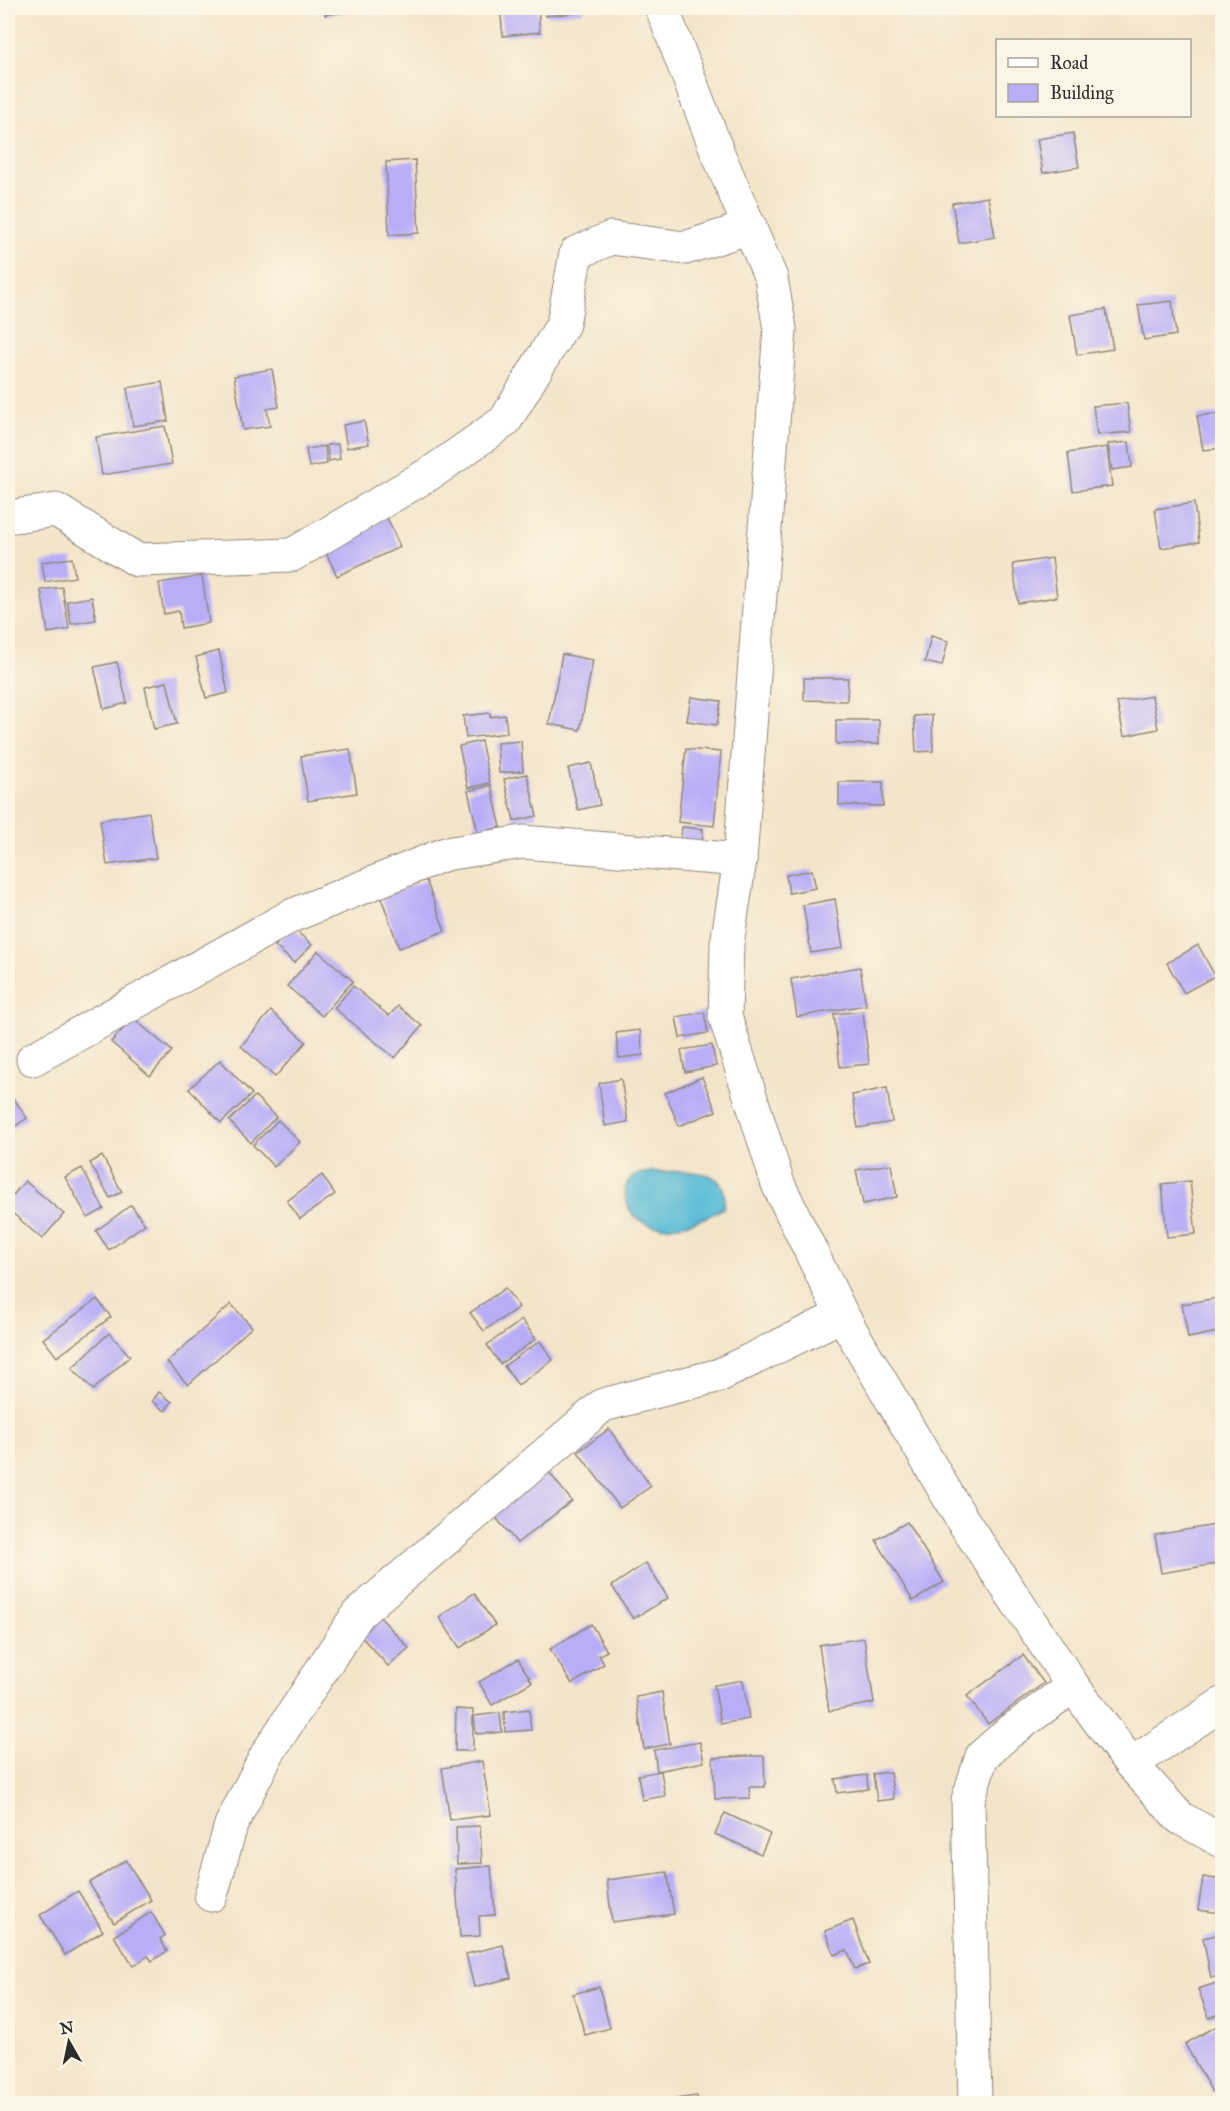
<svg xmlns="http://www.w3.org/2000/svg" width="1230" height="2111" viewBox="0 0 1230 2111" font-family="'IM FELL Great Primer',serif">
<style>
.water{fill:#58bbd6;stroke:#427380;stroke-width:1.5}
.building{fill:#b8adf7}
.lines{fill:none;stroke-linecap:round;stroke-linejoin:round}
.minor-casing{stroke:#8f887a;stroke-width:35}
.minor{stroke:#fff;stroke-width:33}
</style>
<rect width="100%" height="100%" fill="#fcf5e5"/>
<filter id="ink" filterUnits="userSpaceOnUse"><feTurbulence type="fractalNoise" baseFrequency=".0167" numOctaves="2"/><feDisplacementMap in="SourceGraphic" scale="12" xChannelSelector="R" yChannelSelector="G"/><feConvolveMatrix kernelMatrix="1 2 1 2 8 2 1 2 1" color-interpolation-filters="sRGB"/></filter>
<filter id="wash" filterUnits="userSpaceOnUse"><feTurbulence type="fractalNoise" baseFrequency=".008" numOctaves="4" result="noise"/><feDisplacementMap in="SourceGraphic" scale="24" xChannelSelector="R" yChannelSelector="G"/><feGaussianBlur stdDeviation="1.35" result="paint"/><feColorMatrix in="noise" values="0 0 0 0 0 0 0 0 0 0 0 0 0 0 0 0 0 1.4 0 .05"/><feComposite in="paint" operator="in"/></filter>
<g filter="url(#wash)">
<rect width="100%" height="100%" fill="#f3e5ca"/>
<path class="water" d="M 651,1172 C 680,1172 734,1163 723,1208 C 703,1221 661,1235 639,1220 C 626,1211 619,1186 633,1176 C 638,1173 645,1173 651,1172 Z"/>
<g id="blocks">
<g class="building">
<polygon points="324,8 344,8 345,12 325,15"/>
<polygon points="500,8 538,8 540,32 503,36"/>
<polygon points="545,8 583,8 583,12 546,16"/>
<polygon points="1073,133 1079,167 1043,173 1037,139"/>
<polygon points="415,160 419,233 389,235 386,162"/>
<polygon points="988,197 995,237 959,243 952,203"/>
<polygon points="1172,301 1176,335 1144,340 1138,305"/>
<polygon points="1106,309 1113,349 1077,355 1070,315"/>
<polygon points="272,369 279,407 267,409 270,426 243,430 234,376"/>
<polygon points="162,382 168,421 133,426 127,388"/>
<polygon points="1127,403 1131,432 1097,435 1093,406"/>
<polygon points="1222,413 1222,448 1203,450 1197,416"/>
<polygon points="364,421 369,444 347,448 343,425"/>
<polygon points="165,426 172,464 102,475 96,437"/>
<polygon points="1129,442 1132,467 1112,470 1108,444"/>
<polygon points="338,444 340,459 329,461 327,445"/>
<polygon points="325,446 327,464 309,467 306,449"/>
<polygon points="1107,447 1112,486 1073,491 1068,453"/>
<polygon points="1194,503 1199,542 1161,548 1155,509"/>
<polygon points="385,513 400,547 337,576 321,542"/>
<polygon points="72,558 75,577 45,582 42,562"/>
<polygon points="1052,558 1057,597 1018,603 1013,564"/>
<polygon points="202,576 209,623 181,628 179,611 164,614 159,583"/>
<polygon points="62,587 69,629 48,633 41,590"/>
<polygon points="92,597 96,620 71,624 67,601"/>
<polygon points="931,636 948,641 942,666 925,662"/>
<polygon points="219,651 228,693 206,698 196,657"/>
<polygon points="562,654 593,660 580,730 549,724"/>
<polygon points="117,662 127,703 104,709 94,667"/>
<polygon points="804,678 848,678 847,701 804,700"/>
<polygon points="167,682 177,724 154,729 145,687"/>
<polygon points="1152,696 1158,729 1124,736 1117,702"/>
<polygon points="691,697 721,701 717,725 687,721"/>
<polygon points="490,713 490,717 505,715 507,733 466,738 463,716"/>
<polygon points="932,715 933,751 916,752 914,716"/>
<rect x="836" y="720" width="43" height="24"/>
<polygon points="481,741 490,783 468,788 459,746"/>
<polygon points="521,741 523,771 499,773 497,743"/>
<polygon points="350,749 357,793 308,801 301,756"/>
<polygon points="686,749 721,752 714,826 678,822"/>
<polygon points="591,763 600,805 578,810 568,768"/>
<polygon points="527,774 537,816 514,821 504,779"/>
<polygon points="839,782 883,782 883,806 839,805"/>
<polygon points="491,785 501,827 478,833 468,791"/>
<polygon points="149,812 156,858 107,865 100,820"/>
<polygon points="682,827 703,829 702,847 680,845"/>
<polygon points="812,870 816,888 789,893 786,875"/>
<polygon points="426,880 445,931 399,948 381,897"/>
<polygon points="835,899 843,948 811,953 803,905"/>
<polygon points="292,927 312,945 294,963 275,946"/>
<polygon points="1198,945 1215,976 1184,993 1167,963"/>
<polygon points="318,951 353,981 322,1016 287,986"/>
<polygon points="860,967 866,1005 797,1017 791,979"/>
<polygon points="353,986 389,1016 398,1006 422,1026 395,1058 334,1008"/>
<polygon points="271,1011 306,1042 275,1077 241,1046"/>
<polygon points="863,1011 869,1064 840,1067 834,1014"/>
<polygon points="704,1012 708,1033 680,1038 676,1017"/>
<polygon points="133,1018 172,1051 150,1076 111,1042"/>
<polygon points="640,1030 643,1055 619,1058 616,1033"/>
<polygon points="712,1045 716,1066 685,1072 681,1050"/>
<polygon points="220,1060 252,1094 221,1123 189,1089"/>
<polygon points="702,1077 716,1111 679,1126 665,1093"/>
<polygon points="621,1079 628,1122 605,1126 599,1083"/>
<polygon points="887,1088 892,1122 858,1128 852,1095"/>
<polygon points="255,1096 276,1117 251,1143 229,1121"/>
<polygon points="14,1099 27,1118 8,1131 8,1103"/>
<polygon points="278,1120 300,1142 274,1167 253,1145"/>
<polygon points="102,1156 122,1192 110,1198 90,1163"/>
<polygon points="891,1164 897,1197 863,1204 856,1170"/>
<polygon points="82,1168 104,1209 88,1218 65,1177"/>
<polygon points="322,1175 335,1194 300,1219 287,1201"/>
<polygon points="25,1181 64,1214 42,1239 8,1209 8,1201"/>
<polygon points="1190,1181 1196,1234 1167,1237 1162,1184"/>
<polygon points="131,1205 145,1224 109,1250 96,1231"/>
<polygon points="505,1288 519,1307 484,1331 470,1313"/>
<polygon points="1217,1298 1222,1331 1188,1338 1182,1304"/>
<polygon points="97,1299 111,1317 57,1357 43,1339"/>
<polygon points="231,1304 252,1327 188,1385 167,1362"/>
<polygon points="522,1320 536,1339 500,1364 487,1345"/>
<polygon points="109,1333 130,1356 93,1390 72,1368"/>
<polygon points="540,1341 553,1360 518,1385 504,1366"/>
<polygon points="159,1392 172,1402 165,1411 152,1401"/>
<polygon points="609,1429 651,1486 620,1508 578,1452"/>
<polygon points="548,1471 572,1501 517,1543 493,1514"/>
<polygon points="907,1522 944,1582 913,1601 876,1540"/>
<polygon points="1222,1524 1222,1563 1161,1573 1155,1535"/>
<polygon points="646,1563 668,1598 633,1619 612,1586"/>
<polygon points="474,1593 495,1625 460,1648 439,1617"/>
<polygon points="377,1614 409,1648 388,1666 357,1632"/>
<polygon points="591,1624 607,1651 599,1655 604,1664 572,1684 550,1649"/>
<polygon points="864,1638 874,1703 829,1711 819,1645"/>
<polygon points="1023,1655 1044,1683 988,1724 967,1696"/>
<polygon points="518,1659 532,1682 492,1705 479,1682"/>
<polygon points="743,1680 749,1719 721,1724 714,1685"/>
<polygon points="662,1692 670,1744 644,1749 636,1697"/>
<polygon points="456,1709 473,1710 473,1751 455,1751"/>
<polygon points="529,1709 531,1730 505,1732 504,1712"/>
<polygon points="500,1713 502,1732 476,1734 474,1716"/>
<polygon points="700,1742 704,1762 657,1771 654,1750"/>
<polygon points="747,1756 764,1756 765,1787 749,1787 750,1798 715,1799 713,1758"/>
<polygon points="482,1761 491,1815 450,1820 442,1768"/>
<polygon points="661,1771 665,1796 642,1800 638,1775"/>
<polygon points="890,1772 894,1799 877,1801 873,1774"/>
<polygon points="867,1775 868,1789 837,1793 835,1779"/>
<polygon points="725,1813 770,1834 761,1854 715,1834"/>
<polygon points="480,1826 482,1863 457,1864 456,1827"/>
<polygon points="126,1860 151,1900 114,1923 89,1883"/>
<polygon points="491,1866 495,1915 479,1916 480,1936 460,1937 455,1869"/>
<polygon points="667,1872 674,1914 612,1922 607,1880"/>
<polygon points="1203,1877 1222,1880 1222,1913 1198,1910"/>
<polygon points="78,1891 103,1931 65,1955 40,1915"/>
<polygon points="151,1912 165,1935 160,1939 167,1951 152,1961 148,1956 133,1966 114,1936"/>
<polygon points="853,1920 869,1964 855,1969 847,1950 834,1955 825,1931"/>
<polygon points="1222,1934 1222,1975 1211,1978 1203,1938"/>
<polygon points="503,1945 511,1978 474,1987 466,1954"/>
<polygon points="1222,1981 1222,2013 1209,2018 1198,1989"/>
<polygon points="599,1987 610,2028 585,2035 573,1994"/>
<polygon points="1222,2023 1222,2086 1212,2092 1185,2044"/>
<polygon points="697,2096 698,2104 650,2104 650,2102"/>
</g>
</g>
</g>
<g filter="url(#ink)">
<use href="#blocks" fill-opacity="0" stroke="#8f887a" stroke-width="1.5"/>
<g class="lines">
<g class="minor-casing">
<g id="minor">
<polyline points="662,8 717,151 771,278 780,329 740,860 727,944 725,1016 778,1184 842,1315 961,1518 1073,1686 1131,1764 1180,1818 1222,1841"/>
<polyline points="8,517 56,510 137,560 292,555 434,471 505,421 563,324 576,253 611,238 685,248 750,227"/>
<polyline points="33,1059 291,916 445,854 523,842 740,860"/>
<polyline points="1131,1764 1222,1704"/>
<polyline points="211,1895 231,1825 267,1754 358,1614 603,1405 720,1375 842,1315"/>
<polyline points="975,2104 968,1800 982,1756 1008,1733 1073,1686"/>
</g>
</g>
<use href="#minor" class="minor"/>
</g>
</g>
<rect width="1230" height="2111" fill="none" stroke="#fcf5e5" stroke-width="30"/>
<rect x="996" y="39" width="195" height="78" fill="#fcf5e5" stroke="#a8a49b" stroke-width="1.5"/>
<rect x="1008" y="58" width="30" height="9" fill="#ffffff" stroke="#a8a49b" stroke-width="1.5"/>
<text x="1050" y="69" font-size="18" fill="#2b2b2b">Road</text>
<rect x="1008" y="84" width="30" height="18" fill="#b8adf7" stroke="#a8a49b" stroke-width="1.5"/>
<text x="1050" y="99" font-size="18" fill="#2b2b2b">Building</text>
<g transform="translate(69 2042) rotate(351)" stroke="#fcf5e5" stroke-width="4.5" paint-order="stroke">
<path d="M0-4.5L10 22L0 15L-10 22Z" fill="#2b2b2b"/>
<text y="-9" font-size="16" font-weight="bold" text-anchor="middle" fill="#2b2b2b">N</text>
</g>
</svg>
